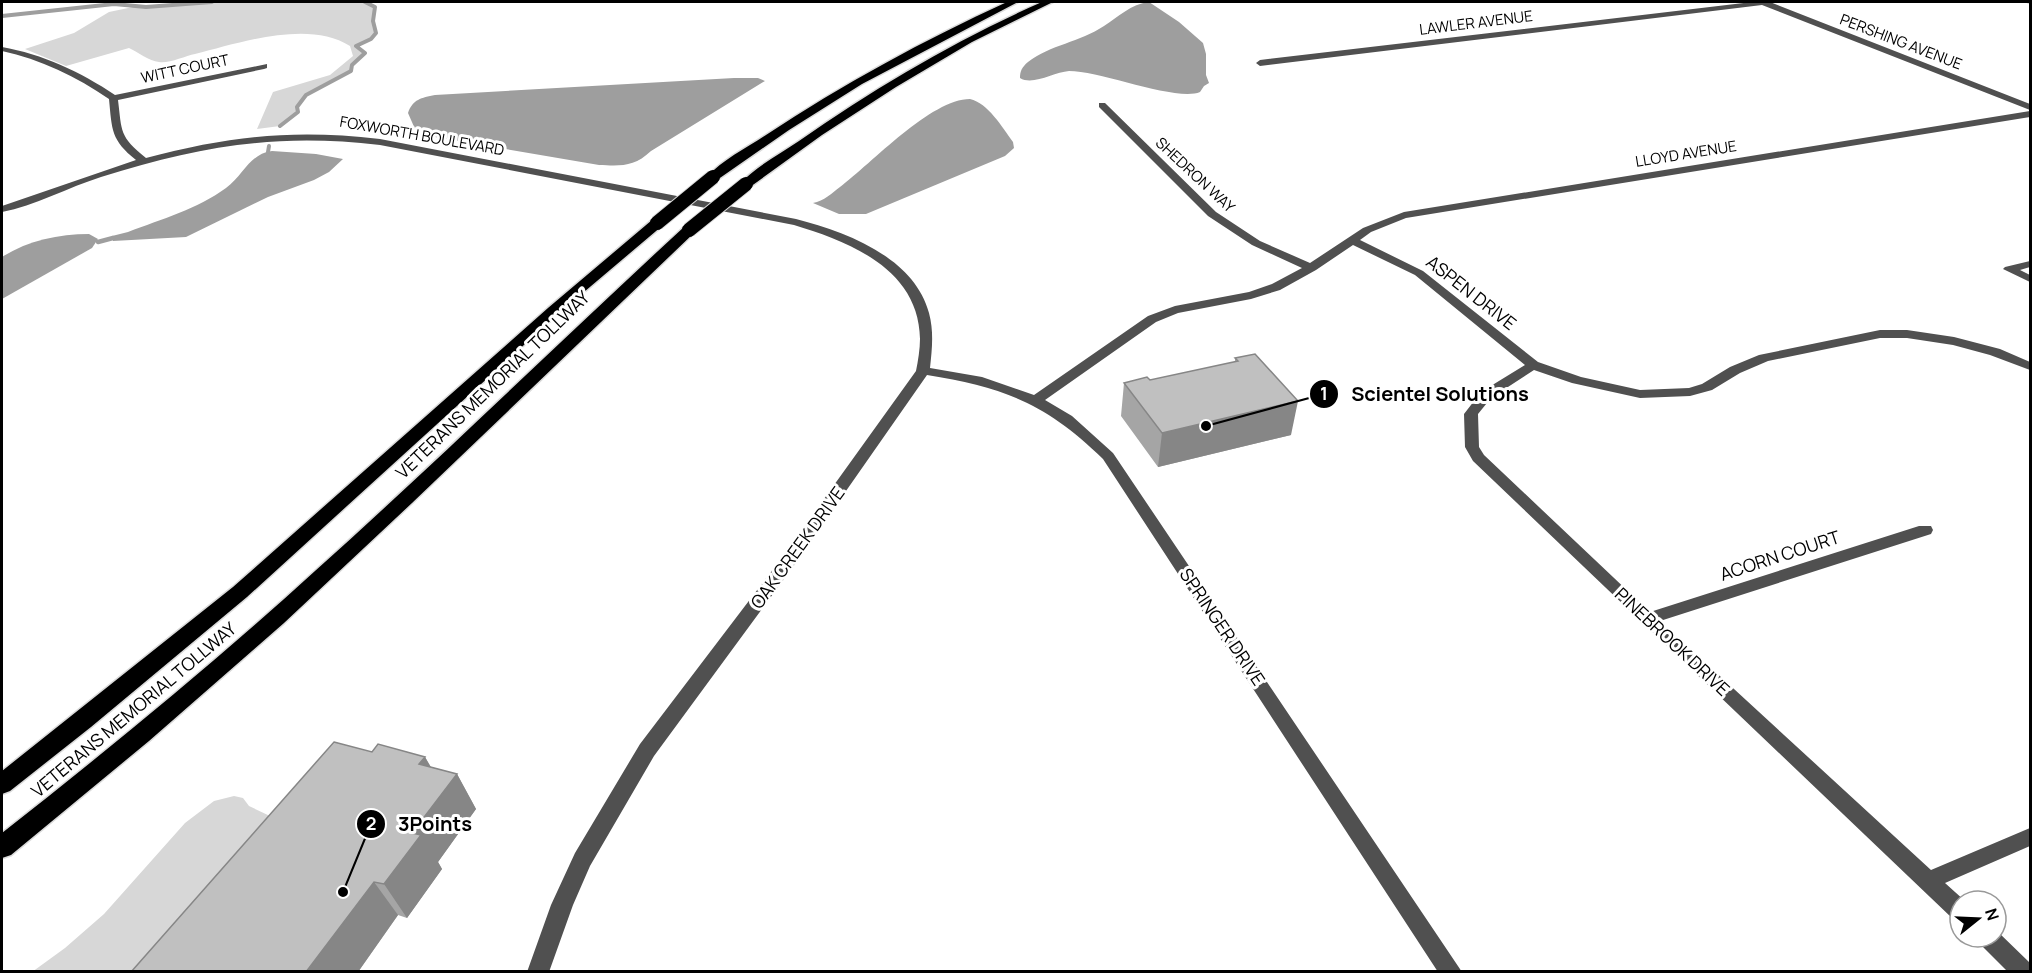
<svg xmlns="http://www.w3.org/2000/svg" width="2032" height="973" viewBox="0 0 2032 973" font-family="Manrope,sans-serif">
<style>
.green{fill:#d7d7d7}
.water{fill:#9e9e9e}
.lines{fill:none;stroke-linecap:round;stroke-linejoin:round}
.stream-far1{stroke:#9e9e9e;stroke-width:4}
.stream{stroke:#9e9e9e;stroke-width:4.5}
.highway-casing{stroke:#dbdbdb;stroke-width:3}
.minor{fill:#505050;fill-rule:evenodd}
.highway{fill:#000;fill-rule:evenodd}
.highway-bridge-casing{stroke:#dbdbdb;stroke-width:16;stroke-linecap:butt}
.highway-bridge{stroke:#000;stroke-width:14}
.wall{fill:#a5a5a5}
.shaded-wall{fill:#868686}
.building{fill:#c0c0c0;stroke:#868686;stroke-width:1.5}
.labels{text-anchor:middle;stroke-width:6;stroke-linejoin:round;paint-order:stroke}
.far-street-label{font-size:15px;fill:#000;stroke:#fff}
.street-label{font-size:18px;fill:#000;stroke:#fff}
.leader{fill:none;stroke:#000;stroke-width:2}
.callout-dot{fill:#000;stroke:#fff;stroke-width:2}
.mark-label{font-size:18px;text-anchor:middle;font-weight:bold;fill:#fff}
.callout-label{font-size:20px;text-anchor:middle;font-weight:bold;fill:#000;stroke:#fff;stroke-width:6;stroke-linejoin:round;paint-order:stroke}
</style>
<rect width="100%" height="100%" fill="#fff"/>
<g class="green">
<path d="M 212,2 L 365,2 L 375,7 L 373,21 L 376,33 L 371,39 L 357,45 L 365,53 L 352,65 L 351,71 L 306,94 L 297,107 L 298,112 L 280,126 L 257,129 L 273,92 L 330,75 L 353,56 L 350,46 C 308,19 240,43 195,54 C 185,56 168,64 159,62 C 149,61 138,52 129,48 L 66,66 L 25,49 L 74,33 L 109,12 L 133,7 Z"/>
<polygon points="234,796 243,798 249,806 270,816 141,971 32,972 65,948 104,914 185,823 214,801"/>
</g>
<g class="water">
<path d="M 1149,2 L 1179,22 L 1203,43 L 1206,54 L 1206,75 L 1209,83 L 1204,86 L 1200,92 C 1177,102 1101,71 1069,71 C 1054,72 1033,86 1020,78 C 1020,71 1022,67 1028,62 C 1050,45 1080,42 1104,26 C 1118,17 1131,4 1149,2 Z"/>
<path d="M 734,78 L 758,78 L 765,81 L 651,151 C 634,167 621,166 599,165 L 435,137 L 415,129 L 408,113 C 413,99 421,98 435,95 Z"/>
<path d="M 970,99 C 988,103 1002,127 1013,142 L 1014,148 L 1005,156 L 866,214 L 839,214 L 813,203 C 824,201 832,193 840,187 C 872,163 931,99 970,99 Z"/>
<path d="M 272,151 L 316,154 L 343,159 L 329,172 L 314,180 L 268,197 L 186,237 L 113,241 L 112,236 L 128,232 C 162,219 197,209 226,188 C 244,175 249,154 272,151 Z"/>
<path d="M 89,234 L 98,239 L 92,248 L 2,299 L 2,257 C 27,241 58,234 89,234 Z"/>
</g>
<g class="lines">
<g class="stream-far1">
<polyline points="2,16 114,4 146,7 212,2"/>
<polyline points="280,126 298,112 297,107 306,95 351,71 352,65 365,53 356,46 371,39 376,33 373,21 375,7 365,2"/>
<polyline points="268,152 269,146"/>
</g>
<polyline class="stream" points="98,242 113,238"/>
<g class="highway-casing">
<g id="highway">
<path d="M 1007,2 L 1018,2 L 862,84 L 789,130 L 717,180 L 709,180 L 707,177 C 722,160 748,147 766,135 C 843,84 924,40 1007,2 Z"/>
<path d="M 1042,2 L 1053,2 L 972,42 L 896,87 L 822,135 L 750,187 L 742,187 L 740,184 C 755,167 780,154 799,141 C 876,87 956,40 1042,2 Z"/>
<polygon points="657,219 664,223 662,226 558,314 247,597 91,727 10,791 2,794 2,771 233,587 548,308 652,220"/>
<path d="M 689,226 L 694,227 L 696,230 L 694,233 L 412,503 L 284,623 L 149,741 L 11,855 L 2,858 L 2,833 C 109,749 214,663 315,571 C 440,459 560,341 684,227 Z"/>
</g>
</g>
<g class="minor">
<polygon points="1752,2 1770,2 2030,104 2030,110 1762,5 1260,66 1256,63 1260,60"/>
<path d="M 2,47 C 42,54 81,72 115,95 L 267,64 L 267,68 L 264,69 L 118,100 C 122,132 119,136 146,158 C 230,136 293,129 380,139 L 796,219 C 846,232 914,257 929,313 C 934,332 932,349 930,368 L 982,377 L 1034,395 L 1148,316 L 1175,306 L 1249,292 L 1272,284 L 1302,268 L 1252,245 L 1208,216 L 1099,107 L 1099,103 L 1105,103 L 1216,212 L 1260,241 L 1310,263 L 1363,228 L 1404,212 L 2030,111 L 2030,117 L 1406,218 L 1371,232 L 1360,240 L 1423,271 L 1538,362 L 1581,377 L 1640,390 L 1689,388 L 1702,384 L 1730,367 L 1759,355 L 1880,330 L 1907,330 L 1954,337 L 2000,349 L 2030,362 L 2030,370 L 1990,355 L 1953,345 L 1907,338 L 1880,338 L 1768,361 L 1740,373 L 1712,390 L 1690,396 L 1640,398 L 1572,383 L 1534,370 L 1491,398 L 1478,414 L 1479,447 L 1484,455 L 1650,612 L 1919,526 L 1931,526 L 1933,530 L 1931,534 L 1660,621 L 1931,870 L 2030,828 L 2030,846 L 1945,883 L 1965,901 L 1960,901 L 1960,921 L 1952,918 L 1473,461 L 1465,447 L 1464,414 L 1481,392 L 1525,365 L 1415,275 L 1353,245 L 1316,270 L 1280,290 L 1251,299 L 1178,313 L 1156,322 L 1045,400 L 1072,416 L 1113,453 L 1462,972 L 1438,972 L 1103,459 C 1047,404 1003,387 927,375 L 795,564 L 654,756 L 590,866 L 573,905 L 549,972 L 527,972 L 551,905 L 575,853 L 640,744 L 783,556 L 916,371 C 918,361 920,349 920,339 C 919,269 850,242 794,225 L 380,145 C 276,133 200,146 101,177 C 69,187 34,206 2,212 L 2,206 L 136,160 C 111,140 112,130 109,99 C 77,77 40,59 2,51 Z"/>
<polygon points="2030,261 2030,267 2020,270 2030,275 2030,282 2003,269 2005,267"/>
<polygon points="1996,930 2030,963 2030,972 2008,972 1980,944 1977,937 1996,937"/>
</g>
<use href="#highway" class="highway"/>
<g class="highway-bridge-casing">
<g id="highway-bridge">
<polyline points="657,223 713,177"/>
<polyline points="689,230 746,184"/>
</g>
</g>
<use href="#highway-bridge" class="highway-bridge"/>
</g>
<g class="wall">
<polygon points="2022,2 2031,2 2031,4"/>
<polygon points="1235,358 1291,435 1158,467 1121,416 1124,383 1150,380 1235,362"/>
<polygon points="372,752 425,757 431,767 457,774 476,809 438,862 442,869 407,918 398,915 358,972 131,972"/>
</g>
<g class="shaded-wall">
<polygon points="1298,401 1291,435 1158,467 1162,433"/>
<polygon points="425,757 444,791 457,774 476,809 438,862 442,869 407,918 384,884 419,764"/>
<polygon points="374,882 398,915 358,972 306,972"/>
</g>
<g class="building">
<polygon points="1255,354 1298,401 1162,433 1124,383 1147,377 1150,380 1238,361 1235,358"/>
<polygon points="334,742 372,752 378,744 425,757 419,764 457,774 412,833 421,835 384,884 374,882 306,972 131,972"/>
</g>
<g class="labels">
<g class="far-street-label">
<text transform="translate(1476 23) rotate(-7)" y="5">LAWLER AVENUE</text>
<text transform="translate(1901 42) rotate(21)" y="5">PERSHING AVENUE</text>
<text transform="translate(185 69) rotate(-12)" y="5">WITT COURT</text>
<text transform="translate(422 136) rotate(10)" y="5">FOXWORTH BOULEVARD</text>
<text transform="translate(1686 154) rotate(-9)" y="5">LLOYD AVENUE</text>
<text transform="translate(1195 175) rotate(43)" y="5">SHEDRON WAY</text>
</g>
<g class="street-label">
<text transform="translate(1471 293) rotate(38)" y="6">ASPEN DRIVE</text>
<text transform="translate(493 385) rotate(-44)" y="6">VETERANS MEMORIAL TOLLWAY</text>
<text transform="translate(798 548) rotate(-54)" y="6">OAK CREEK DRIVE</text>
<text transform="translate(1780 556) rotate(-18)" y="6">ACORN COURT</text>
<text transform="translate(1222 627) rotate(56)" y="6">SPRINGER DRIVE</text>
<text transform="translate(1672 642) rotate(43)" y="6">PINEBROOK DRIVE</text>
<text transform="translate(134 710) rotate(-40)" y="6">VETERANS MEMORIAL TOLLWAY</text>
</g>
</g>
<path class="leader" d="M1206 426L1324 394M343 892L371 824"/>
<g class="callout-dot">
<circle cx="1206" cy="426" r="6"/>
<circle cx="343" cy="892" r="6"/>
<circle cx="1324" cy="394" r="15"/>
<circle cx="371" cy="824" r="15"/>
</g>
<g class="mark-label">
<text x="1324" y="400">1</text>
<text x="371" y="830">2</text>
</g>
<g class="callout-label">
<text x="1440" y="401">Scientel Solutions</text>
<text x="435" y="831">3Points</text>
</g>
<rect width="2032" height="973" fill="none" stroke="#000000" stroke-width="6"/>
<g transform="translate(1978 919) rotate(72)"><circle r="28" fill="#ffffff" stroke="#999999" stroke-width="1.5"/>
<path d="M0-4.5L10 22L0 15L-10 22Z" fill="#000000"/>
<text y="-9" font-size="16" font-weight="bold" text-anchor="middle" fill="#000000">N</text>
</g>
</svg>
